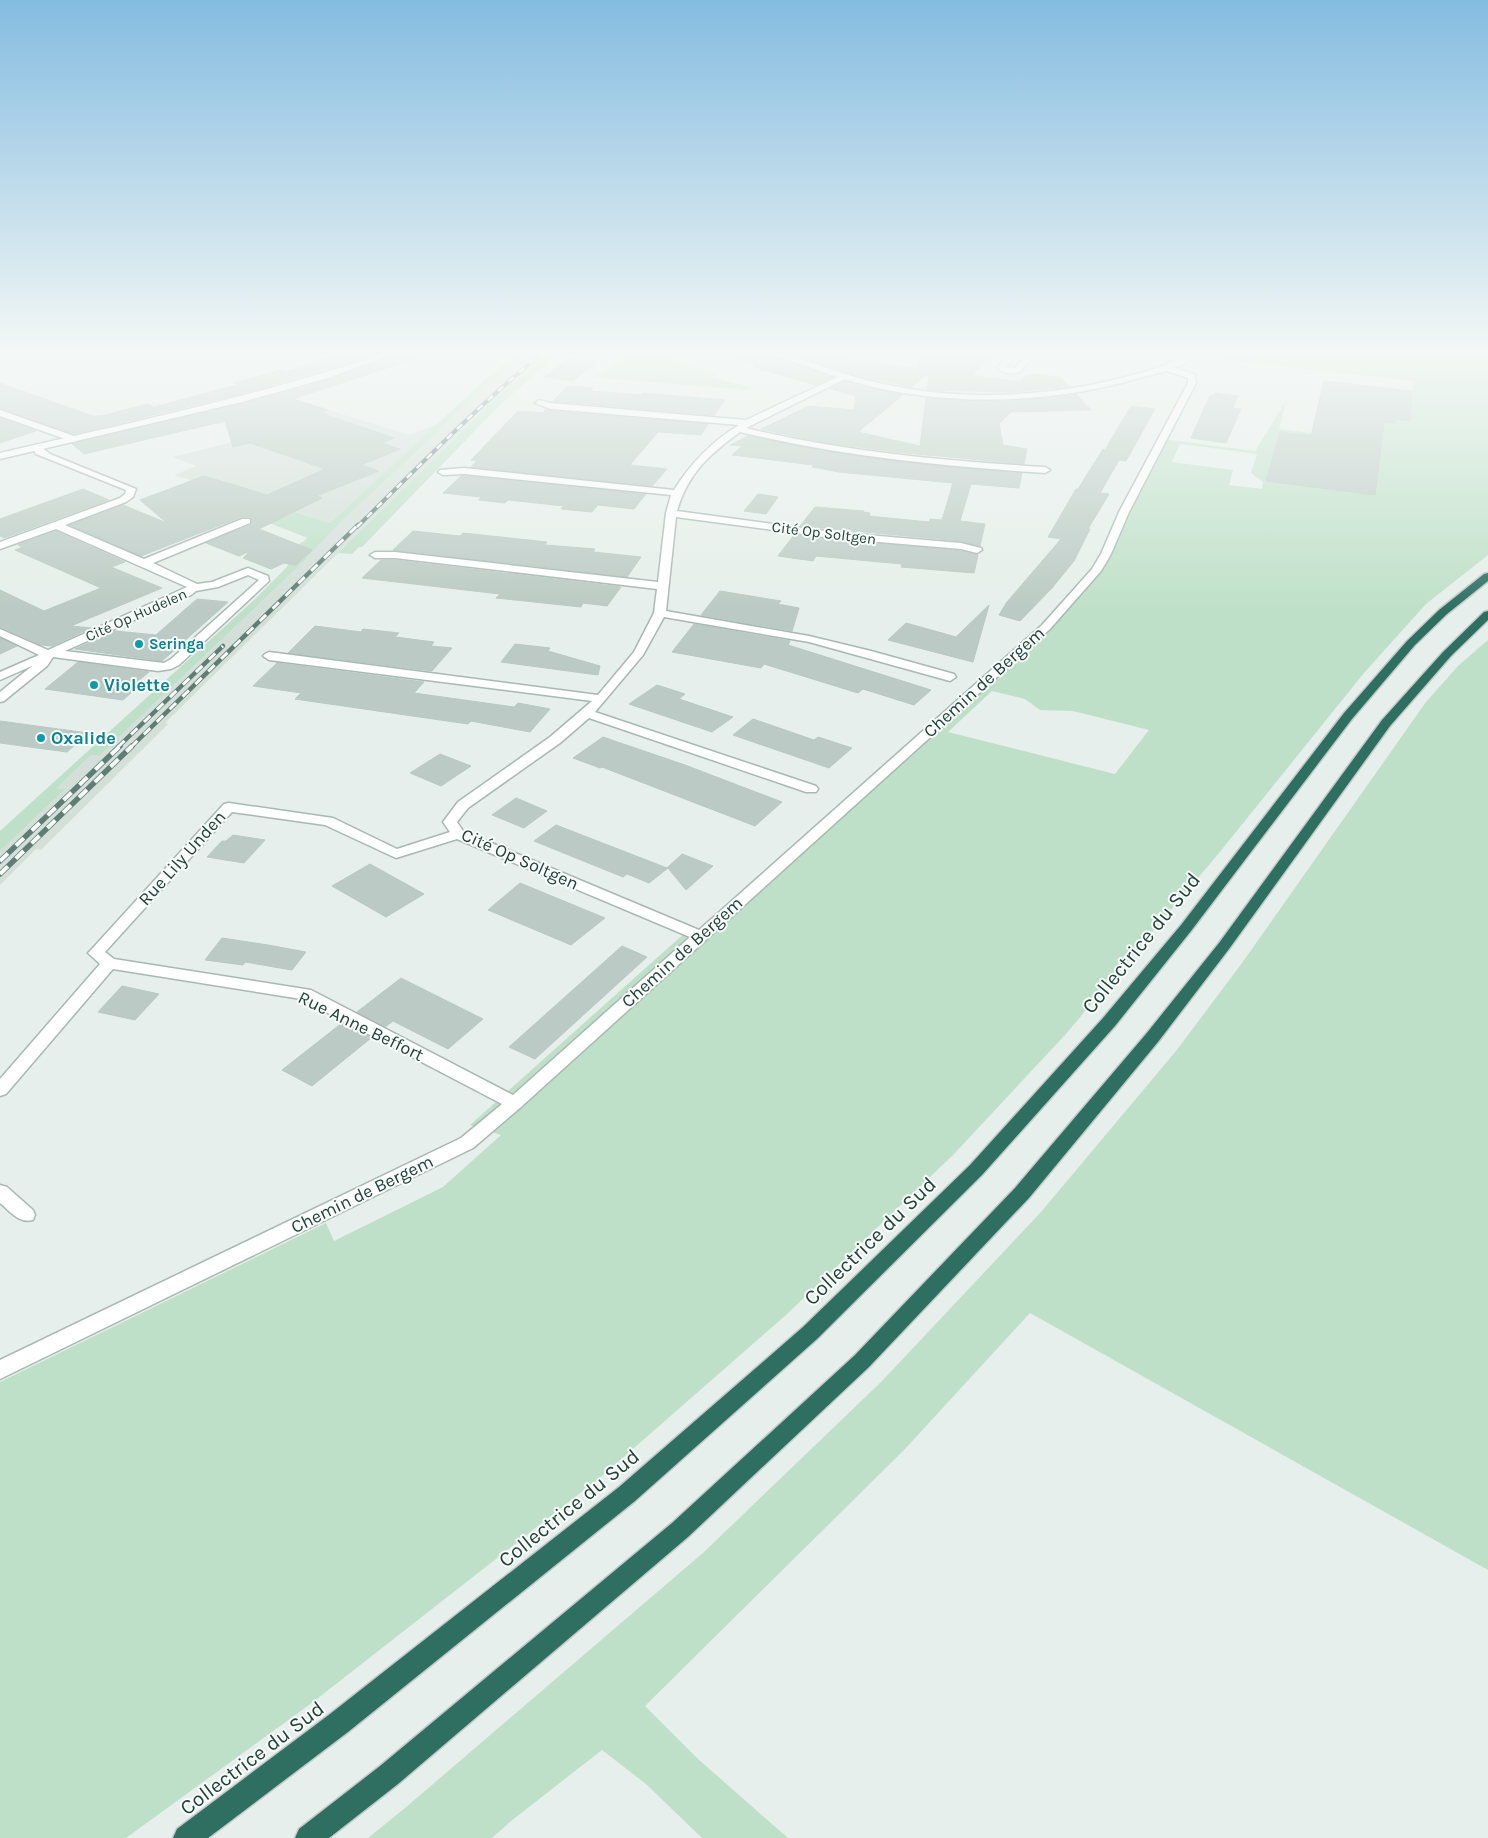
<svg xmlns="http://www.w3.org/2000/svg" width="1488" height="1838" viewBox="0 0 1488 1838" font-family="Karla,sans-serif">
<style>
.built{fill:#d4dfda}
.green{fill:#bfe0c8;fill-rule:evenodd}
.building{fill:#bbcac4;stroke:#b8c9c2}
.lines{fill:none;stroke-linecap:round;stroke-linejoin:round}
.street-casing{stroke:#a8b8b2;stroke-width:3}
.secondary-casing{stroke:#a4bbb3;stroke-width:3}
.highway-casing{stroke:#c2cac8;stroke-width:3}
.street{fill:#fff;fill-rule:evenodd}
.secondary{fill:#fff;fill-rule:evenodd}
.highway{fill:#2f6f62;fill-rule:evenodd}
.rail-far2-casing{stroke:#5f7d75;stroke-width:4}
.rail-far1-casing{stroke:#5f7d75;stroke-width:4.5}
.rail-casing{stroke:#5f7d75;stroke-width:5.5}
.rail-far2{stroke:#f7fbf9;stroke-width:2.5;stroke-dasharray:7;stroke-linecap:butt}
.rail-far1{stroke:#f7fbf9;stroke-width:3;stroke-dasharray:9;stroke-linecap:butt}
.rail{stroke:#f7fbf9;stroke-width:4;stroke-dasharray:11;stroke-linecap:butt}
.culture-dot{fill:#0f9aa8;stroke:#f7fbf9;stroke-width:2}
.labels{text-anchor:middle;stroke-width:4;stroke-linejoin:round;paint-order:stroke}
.far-street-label{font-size:15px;fill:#24423a;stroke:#f7fbf9}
.far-culture-label{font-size:15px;font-weight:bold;fill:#0d838f;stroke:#f7fbf9;text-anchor:start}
.street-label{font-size:18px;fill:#24423a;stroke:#f7fbf9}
.culture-label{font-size:18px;font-weight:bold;fill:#0d838f;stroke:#f7fbf9;text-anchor:start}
.near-street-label{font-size:21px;fill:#24423a;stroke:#f7fbf9}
</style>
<rect width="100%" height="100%" fill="#e6efeb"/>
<g class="built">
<polygon points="527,353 549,353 502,392 165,723 168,724 41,850 36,849 0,885 0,851 64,789 57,788 91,755 99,756 296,569 340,523 493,380"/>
<polygon points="297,400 409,435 438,424 330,523 174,475 197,466 173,457 268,433 274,407"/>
</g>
<g class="green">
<polygon points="518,353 527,353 493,380 340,523 296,569 99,756 91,755 57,788 65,789 0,851 0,831 254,600 286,568 300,544 308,538 269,523 294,512 330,523 486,379"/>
<polygon points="549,353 563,353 551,360 500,405 362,547 359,547 352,554 338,553 502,392"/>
<polygon points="642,353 658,353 716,374 710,377 751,388 746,390 594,377 622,359"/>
<path d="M 1214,353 L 1488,353 L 1488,555 L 1426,604 L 1364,673 L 1219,853 L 1065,1035 L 954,1154 L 786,1315 L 602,1476 L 313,1702 L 126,1838 L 0,1838 L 0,1382 L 326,1223 L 334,1241 L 443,1187 L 501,1135 L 470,1125 L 687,931 L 700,936 L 1046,627 L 1096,571 L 1163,439 L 1255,451 L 1287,399 L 1279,429 L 1312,433 L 1382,422 L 1395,423 L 1395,419 L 1410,421 L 1413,381 L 1212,358 ZM 1180,444 L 1257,454 L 1251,473 L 1263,482 L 1262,489 L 1229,485 L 1233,470 L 1172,462 ZM 992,691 L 1025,699 L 1040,710 L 1073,711 L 1149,730 L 1115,774 L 948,732 Z"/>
<polygon points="1488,640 1488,1570 1030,1313 905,1449 645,1706 698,1759 788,1838 702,1838 646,1784 602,1750 511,1821 492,1838 368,1838 405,1808 704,1552 882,1381 1041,1212 1176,1051 1242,963 1426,702 1458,666"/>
</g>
<g class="building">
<polygon points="342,353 379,353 241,394 74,434 0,408 0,383 93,416 101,416 148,404 154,407 221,389 238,385 234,383 281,370 285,372"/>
<polygon points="398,353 427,353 427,355 293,399 328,410 321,413 394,438 382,443 400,449 361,465 379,471 316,496 322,498 259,529 312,550 296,565 284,563 271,569 243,558 250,551 239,556 206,543 251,525 252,519 250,517 241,517 141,556 70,525 123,505 167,523 140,500 204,476 267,495 325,469 250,443 233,447 225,421 84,454 72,444 242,404 329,380"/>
<polygon points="733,353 772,353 785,361 833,377 816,385 753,367 757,365 732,358"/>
<polygon points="790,353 825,353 851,357 849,359 917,369 918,353 995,353 972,375 1019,382 1025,376 1030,376 1033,374 1060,377 1069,387 1011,392 931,390 927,390 930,372 911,387 856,375"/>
<polygon points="568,359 596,362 573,381 544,377"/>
<polygon points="845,381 903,395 858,432 920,446 926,398 985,401 1017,401 1076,394 1091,410 1011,412 999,424 1003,445 1027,449 1024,464 895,452 821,442 761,429 809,406 854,410 856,396 830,389"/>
<polygon points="1324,381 1412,391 1410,421 1395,419 1395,423 1384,422 1375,495 1266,481 1280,432 1311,436"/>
<polygon points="568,386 593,388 590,391 641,395 643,393 725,400 714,415 553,401"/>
<polygon points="1215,393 1238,396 1233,408 1241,409 1226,443 1191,438 1210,395 1213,396"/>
<polygon points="1131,406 1155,409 1126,461 1119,460 1100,493 1109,494 1088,529 1090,529 1074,561 1052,588 1020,621 999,615 1007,602 1061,539 1048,537 1076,489 1078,489 1103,449 1105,450"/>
<polygon points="546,409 551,411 708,424 701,435 658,432 630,465 667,469 652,486 471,467 477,461 471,460 518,411 543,413"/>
<polygon points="0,418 36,431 0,443"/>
<polygon points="748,436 854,456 929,465 1022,473 1019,488 971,484 960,521 985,524 980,546 961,541 800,526 815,507 864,511 863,512 870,513 869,516 929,522 930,519 942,520 953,483 839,472 812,467 814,465 732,455 742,446 730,445"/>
<polygon points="461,476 464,476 646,494 634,509 598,505 592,512 561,509 564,506 508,500 505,503 479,500 481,497 443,493"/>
<polygon points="83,489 109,500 4,538 0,536 0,519"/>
<polygon points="758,494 778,497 766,514 744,511"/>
<polygon points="56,531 125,562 111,567 162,588 71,626 91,628 52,646 41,645 0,627 0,590 44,611 101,588 15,550 23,547 18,545"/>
<polygon points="413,531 460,536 463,533 547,542 545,545 595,549 593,552 641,557 627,577 393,550"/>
<polygon points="794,535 961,551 978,555 974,573 901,567 902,564 816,556 813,561 778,556"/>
<polygon points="381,560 395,560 621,587 607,606 583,603 581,607 496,598 500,594 362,578"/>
<polygon points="720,591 781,601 778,604 799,608 792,631 701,615"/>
<polygon points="197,599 228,602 162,661 75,649 115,631 156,635"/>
<polygon points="989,605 973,662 888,640 906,623 956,637"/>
<polygon points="694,624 790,641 788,645 931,690 914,705 863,689 858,693 764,664 761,668 672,652"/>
<polygon points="315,626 361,632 363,629 399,633 395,637 434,642 431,646 452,648 432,671 288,653"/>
<polygon points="0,638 17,646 0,654"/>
<polygon points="515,644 550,648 548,651 600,666 598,675 501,662"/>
<polygon points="78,662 149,672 138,681 143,682 123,700 45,689"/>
<polygon points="277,663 424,682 414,693 514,707 518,703 550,709 530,732 471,721 468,724 295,699 301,693 253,686"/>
<polygon points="657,685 685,694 679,699 733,717 712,732 629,704"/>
<polygon points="753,719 814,740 818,737 852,748 829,768 733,735"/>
<polygon points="0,721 88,733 67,752 0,743"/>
<polygon points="603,737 685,765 782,802 755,826 602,767 600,768 573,758"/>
<polygon points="440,754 471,766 441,786 410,773"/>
<polygon points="516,798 547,811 524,828 492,815"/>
<polygon points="556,825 667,868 682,854 713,866 686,890 668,868 649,883 627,874 623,877 534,841"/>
<polygon points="233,835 265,840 244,863 207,857 222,841 226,841"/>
<polygon points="370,864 424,894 386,917 332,886"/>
<polygon points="520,883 605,918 571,945 488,910"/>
<polygon points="222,938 268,945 306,952 292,970 245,962 243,965 205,960"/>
<polygon points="622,946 647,957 535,1059 509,1047"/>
<polygon points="401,978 483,1019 448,1049 393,1021 385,1027 357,1012"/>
<polygon points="122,986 159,994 135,1020 98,1012"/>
<polygon points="342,1023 371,1038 312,1086 282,1070"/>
</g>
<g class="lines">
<g class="street-casing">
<g id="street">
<path d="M 1010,353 L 1018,353 L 1006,367 L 1015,368 L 1028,353 L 1036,353 L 1020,372 C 1012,374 1003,375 998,367 Z"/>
<path d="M 1164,366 L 1170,366 L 1195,375 L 1196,383 L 1129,512 L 1111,554 L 1101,571 L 1050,629 L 521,1107 L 473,1148 L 0,1379 L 0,1360 L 461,1138 L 502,1104 L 301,999 L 113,969 L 6,1094 L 0,1096 L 0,1079 L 100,964 L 88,953 L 91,950 L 224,804 L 229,803 L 333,818 L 397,849 L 450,832 L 443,822 L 458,802 L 550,737 L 592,701 L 269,660 L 263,656 L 265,654 L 269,652 L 598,695 L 634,652 L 654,613 L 657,589 L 395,558 L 375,558 L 370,555 L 375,552 L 395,552 L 658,582 L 666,513 L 671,495 L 464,474 L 443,475 L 438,472 L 440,470 L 464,468 L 674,490 C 691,463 711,442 739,425 L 551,409 L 535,403 L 539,400 L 551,403 L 746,420 L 844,374 L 848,376 L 847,378 L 746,428 C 845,452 944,461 1045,467 L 1050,470 L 1045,473 C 940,466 843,457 740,432 C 709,455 688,473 677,511 L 832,532 L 961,543 L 981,548 L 982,550 L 977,553 L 961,549 L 832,538 L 676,517 L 666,611 L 809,636 L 871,651 L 954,674 L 956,677 L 950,681 L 809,642 L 664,617 L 643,655 L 595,712 L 816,786 L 818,789 L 816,792 L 806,792 L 589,718 L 560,743 L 468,808 L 457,822 L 463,831 L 699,930 L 1042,625 L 1092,569 L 1101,554 L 1119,512 L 1188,383 L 1188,378 L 1164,370 ZM 232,812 L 325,825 L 396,858 L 457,839 L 690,937 L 513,1095 L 311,990 L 114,959 L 105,952 Z"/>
<polygon points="0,410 77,437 79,439 74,442 71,441 0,416"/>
<path d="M 37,444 L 50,454 L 136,489 L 133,497 L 126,502 L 65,525 L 144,559 L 242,519 L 250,519 L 250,523 L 153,563 L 197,584 L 212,582 L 248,568 L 268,576 L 269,581 L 179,665 L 171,669 L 158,671 L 53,657 L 47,666 L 4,701 L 0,702 L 0,692 L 32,666 L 0,680 L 0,672 L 39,655 L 0,636 L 0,629 L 48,650 L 187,587 L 56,529 L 0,549 L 0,542 L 120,498 L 125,494 L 126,490 L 36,454 L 32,447 ZM 248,575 L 259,580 L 171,659 L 164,663 L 65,651 L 191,595 L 196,591 L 218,587 Z"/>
<path d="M 0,1185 L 7,1187 L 33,1210 L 35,1215 L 33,1220 C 19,1224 10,1211 0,1203 Z"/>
</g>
</g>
<g class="secondary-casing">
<g id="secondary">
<path d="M 385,353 L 396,353 L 328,378 L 242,402 L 0,459 L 0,453 C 129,423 259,396 385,353 Z"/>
<path d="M 774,353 L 785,353 C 816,364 847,376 879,383 C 946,399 1022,398 1090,385 C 1115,380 1139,374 1163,366 C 1175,361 1186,353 1198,353 C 1184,368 1159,373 1140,378 C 1061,401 973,406 892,391 C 864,386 836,377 809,367 C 798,363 783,360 774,353 Z"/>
</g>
</g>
<g class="highway-casing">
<g id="highway">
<polygon points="1488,573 1488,581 1447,614 1415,645 1352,719 1191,931 1115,1026 982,1175 817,1339 635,1501 348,1732 208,1838 173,1838 177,1829 330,1714 619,1487 803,1327 970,1165 1103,1018 1181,925 1344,713 1407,641 1439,610 1484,574"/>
<polygon points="1488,611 1488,620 1451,656 1390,726 1229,949 1158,1042 1029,1198 869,1367 688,1537 398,1784 329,1838 295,1838 299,1829 380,1766 672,1523 855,1355 1015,1188 1146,1034 1219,943 1382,720 1443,652 1484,612"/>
</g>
</g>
<use href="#street" class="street"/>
<use href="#secondary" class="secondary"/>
<use href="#highway" class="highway"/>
<g class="rail-far2-casing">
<path id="rail-far2" d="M 357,527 C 417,468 477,407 542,353"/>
</g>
<g class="rail-far1-casing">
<g id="rail-far1">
<polyline points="118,747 223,646"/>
<polyline points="131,747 358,525"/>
</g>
</g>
<g class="rail-casing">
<g id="rail">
<polyline points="0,861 120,746"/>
<polyline points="0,874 132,746"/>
</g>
</g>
<use href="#rail-far2" class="rail-far2"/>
<use href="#rail-far1" class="rail-far1"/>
<use href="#rail" class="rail"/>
</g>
<linearGradient id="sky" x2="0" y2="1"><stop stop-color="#84bce0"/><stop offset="0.58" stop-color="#f4f8f6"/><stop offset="1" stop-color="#f4f8f6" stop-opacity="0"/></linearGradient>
<rect width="1488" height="610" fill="url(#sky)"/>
<g class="culture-dot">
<circle cx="139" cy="644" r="5"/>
<circle cx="94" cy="685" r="5"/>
<circle cx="41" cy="738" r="5"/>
</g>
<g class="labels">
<g class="far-street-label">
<text transform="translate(824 533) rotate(7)" y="5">Cité Op Soltgen</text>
<text transform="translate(136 615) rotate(-24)" y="5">Cité Op Hudelen</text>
</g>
<g class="far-culture-label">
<text x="149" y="649">Seringa</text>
</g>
<g class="street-label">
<text transform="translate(984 682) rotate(-42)" y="6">Chemin de Bergem</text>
<text transform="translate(182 858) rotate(-48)" y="6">Rue Lily Unden</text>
<text transform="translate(520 859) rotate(24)" y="6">Cité Op Soltgen</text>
<text transform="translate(682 952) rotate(-42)" y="6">Chemin de Bergem</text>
<text transform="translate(361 1026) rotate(26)" y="6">Rue Anne Beffort</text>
<text transform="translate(362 1194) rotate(-26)" y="6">Chemin de Bergem</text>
</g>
<g class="culture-label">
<text x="104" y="691">Violette</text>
<text x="51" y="744">Oxalide</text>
</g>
<g class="near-street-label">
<text transform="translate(1141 943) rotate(-51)" y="7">Collectrice du Sud</text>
<text transform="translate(870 1241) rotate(-44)" y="7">Collectrice du Sud</text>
<text transform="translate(569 1508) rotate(-39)" y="7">Collectrice du Sud</text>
<text transform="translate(252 1758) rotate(-37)" y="7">Collectrice du Sud</text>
</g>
</g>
</svg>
